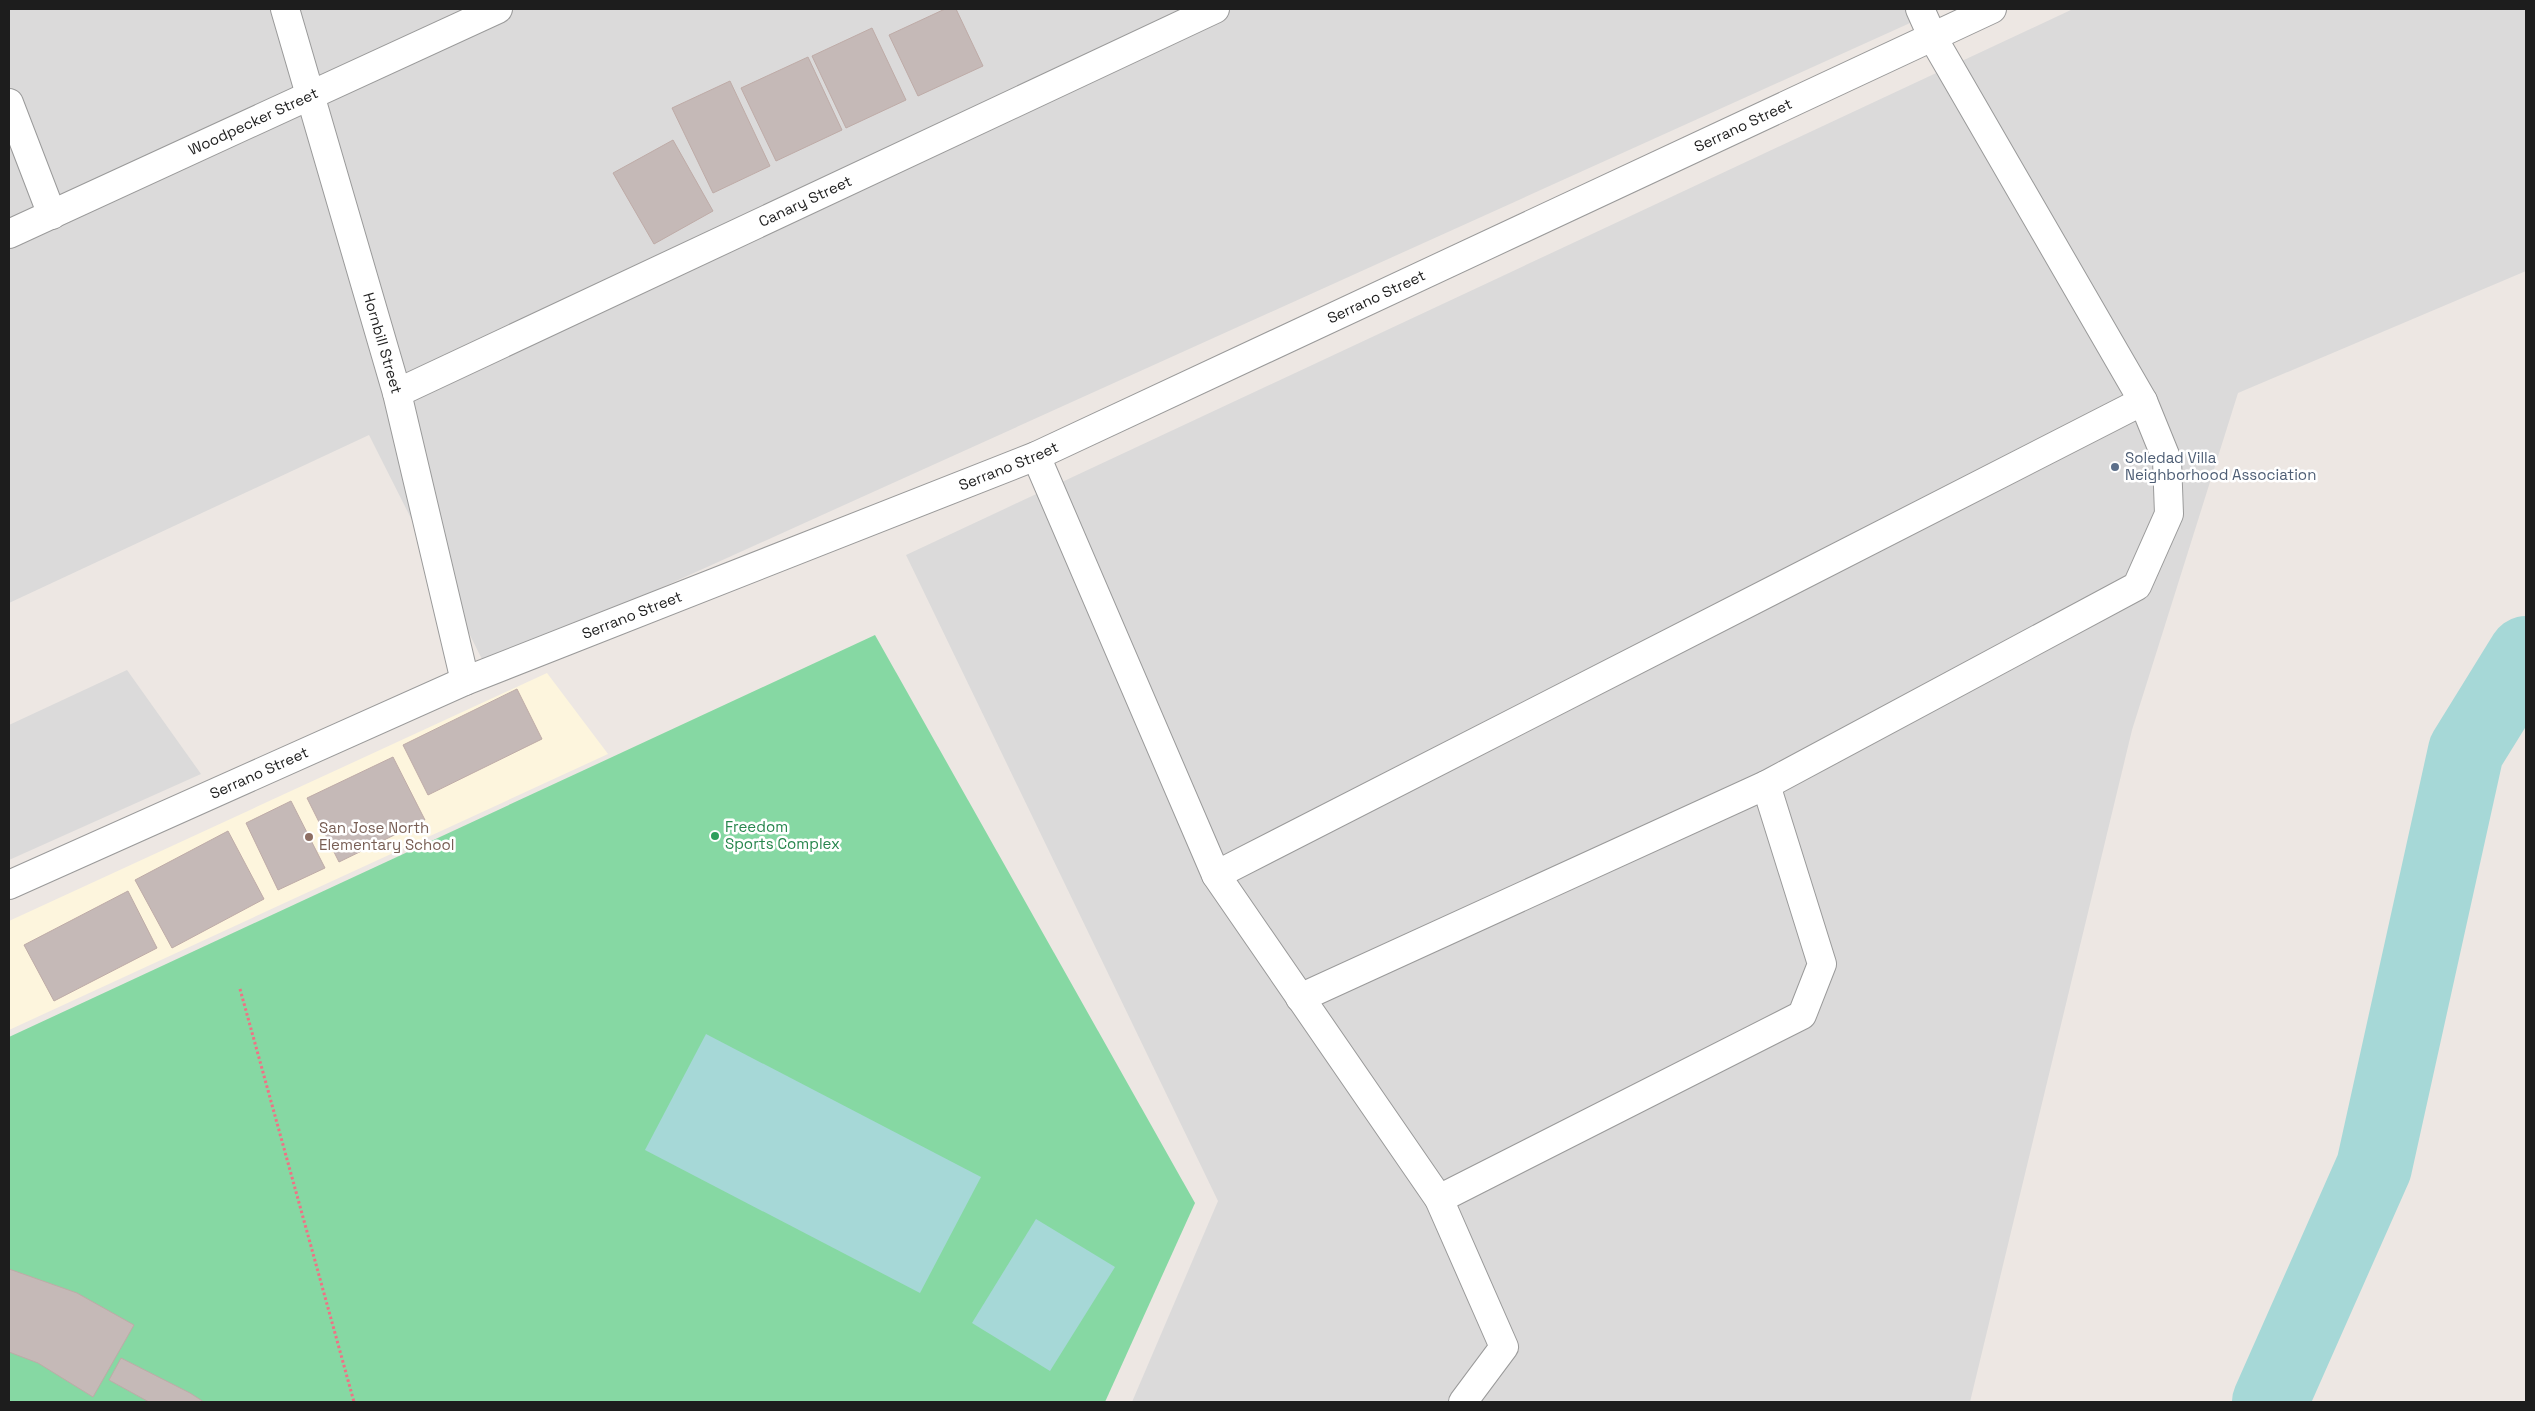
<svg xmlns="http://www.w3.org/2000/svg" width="2535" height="1411" viewBox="0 0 2535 1411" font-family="'Space Grotesk',sans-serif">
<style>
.residential{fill:#dbdada}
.education{fill:#fdf5dd}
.pitch{fill:#86d8a3}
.water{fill:#a6d8d7}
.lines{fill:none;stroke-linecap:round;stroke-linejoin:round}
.river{stroke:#a6d8d7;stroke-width:76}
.building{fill:#c5b9b7;stroke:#beaba7}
.minor-casing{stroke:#9a9a9a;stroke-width:30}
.path{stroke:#f07185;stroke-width:3;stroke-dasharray:2.5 2.5;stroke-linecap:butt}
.minor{stroke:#fff;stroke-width:28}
.service-dot{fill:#5c6f8a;stroke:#fff;stroke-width:2}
.leisure-dot{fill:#2e9e5b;stroke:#fff;stroke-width:2}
.education-dot{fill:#8d6e63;stroke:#fff;stroke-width:2}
.labels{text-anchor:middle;stroke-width:5;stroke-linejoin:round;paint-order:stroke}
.street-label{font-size:15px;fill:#1d1d1d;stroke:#fff}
.service-label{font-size:15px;fill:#4e5e75;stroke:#fff;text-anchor:start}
.leisure-label{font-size:15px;fill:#27864d;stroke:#fff;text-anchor:start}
.education-label{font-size:15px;fill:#785e54;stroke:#fff;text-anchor:start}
</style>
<rect width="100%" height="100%" fill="#ede7e3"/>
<g class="residential">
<polygon points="9,9 1941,9 486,667 369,435 9,603"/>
<polygon points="2073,9 2526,9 2526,271 2238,393 2132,730 1970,1402 1132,1402 1218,1201 906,555"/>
<polygon points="127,670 201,774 9,860 9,725"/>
</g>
<polygon class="education" points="547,673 608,754 9,1030 9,921"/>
<polygon class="pitch" points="875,635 1195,1203 1105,1402 9,1402 9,1037"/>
<g class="water">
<polygon points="706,1034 981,1177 920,1293 645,1150"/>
<polygon points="1036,1219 1115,1267 1050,1371 972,1323"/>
</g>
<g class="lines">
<polyline class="river" points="2270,1402 2374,1167 2466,751 2526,654"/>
</g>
<g class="building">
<polygon points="945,9 956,9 983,66 918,96 889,35"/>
<polygon points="872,28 906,100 846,128 812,56"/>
<polygon points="808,57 842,130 776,161 741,88"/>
<polygon points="730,81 770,166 713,193 672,108"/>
<polygon points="673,140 713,211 654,244 613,173"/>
<polygon points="517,689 542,739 428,795 403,745"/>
<polygon points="393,757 425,820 339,862 307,798"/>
<polygon points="291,801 325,868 278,890 246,823"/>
<polygon points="228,831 264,899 172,948 135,880"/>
<polygon points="128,891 157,948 54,1001 24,945"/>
<polygon points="9,1269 77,1293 134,1325 93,1397 38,1363 9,1352"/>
<polygon points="121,1358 190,1393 204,1402 149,1402 109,1380"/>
</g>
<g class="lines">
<g class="minor-casing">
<g id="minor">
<path id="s1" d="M 285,9 L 397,393 L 465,681"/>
<polyline points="9,103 52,215"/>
<path id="s2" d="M 9,234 L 498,9"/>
<path id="s3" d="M 397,393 L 1215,9"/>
<polyline points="1036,456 1216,875 1439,1199 1504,1347 1463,1402"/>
<polyline points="1216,875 2143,401"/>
<path id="s4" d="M 9,885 L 465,681 L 1036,456 L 1992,9"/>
<polyline points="1300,998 1766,785"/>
<polyline points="1439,1199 1802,1015 1822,964 1766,785 2137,586 2169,514 2167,460 2143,401 1933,38 1920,9"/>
</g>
</g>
<polyline class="path" points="240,989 354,1402"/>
<use href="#minor" class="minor"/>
</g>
<circle class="service-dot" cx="2115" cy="467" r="5"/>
<circle class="leisure-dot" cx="715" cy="836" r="5"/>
<circle class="education-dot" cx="309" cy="837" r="5"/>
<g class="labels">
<g class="street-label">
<text dy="5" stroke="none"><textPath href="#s2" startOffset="269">Woodpecker Street</textPath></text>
<text dy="5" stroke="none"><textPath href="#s4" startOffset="1894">Serrano Street</textPath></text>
<text dy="5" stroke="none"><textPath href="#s3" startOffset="451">Canary Street</textPath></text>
<text dy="5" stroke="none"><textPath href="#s4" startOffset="1489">Serrano Street</textPath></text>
<text dy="5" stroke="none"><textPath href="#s1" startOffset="348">Hornbill Street</textPath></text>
<text dy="5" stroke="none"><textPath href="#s4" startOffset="1084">Serrano Street</textPath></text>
<text dy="5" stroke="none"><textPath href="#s4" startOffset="679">Serrano Street</textPath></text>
<text dy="5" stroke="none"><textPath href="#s4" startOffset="274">Serrano Street</textPath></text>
</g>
<g class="service-label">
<text x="2125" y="463">Soledad Villa<tspan x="2125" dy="17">Neighborhood Association</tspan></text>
</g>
<g class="leisure-label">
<text x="725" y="832">Freedom<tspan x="725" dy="17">Sports Complex</tspan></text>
</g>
<g class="education-label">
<text x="319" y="833">San Jose North<tspan x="319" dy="17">Elementary School</tspan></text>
</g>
</g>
<rect width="2535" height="1411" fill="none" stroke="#1d1d1d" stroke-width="20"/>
</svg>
